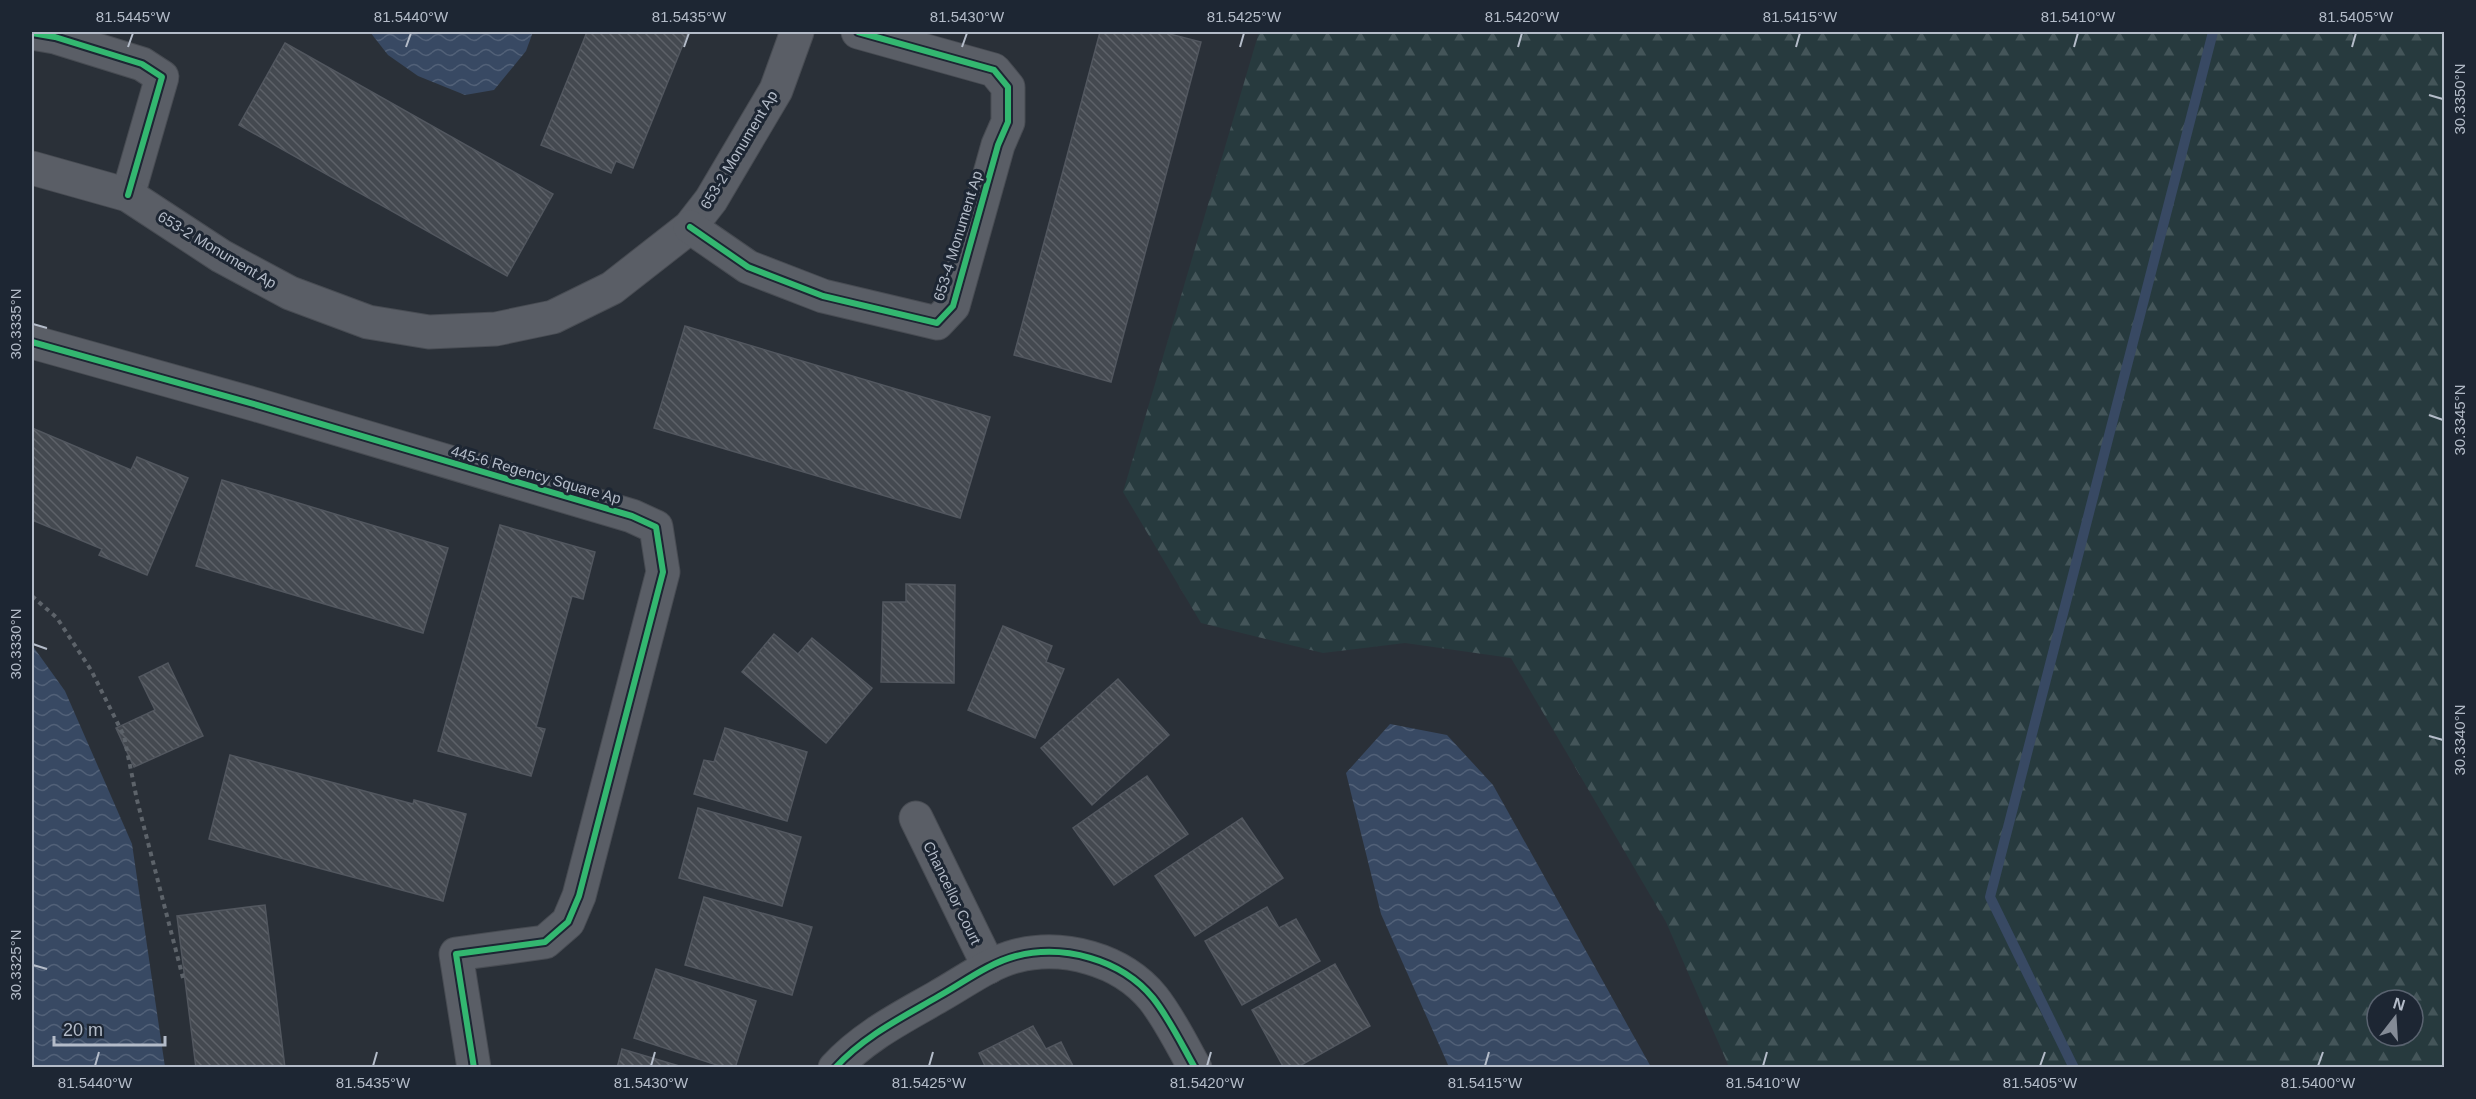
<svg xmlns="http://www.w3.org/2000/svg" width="2476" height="1099" viewBox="0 0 2476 1099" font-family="Helvetica,sans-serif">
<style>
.forest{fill:url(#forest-firs);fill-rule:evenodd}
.water{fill:url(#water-waves)}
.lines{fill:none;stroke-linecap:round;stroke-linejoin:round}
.stream{stroke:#384963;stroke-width:10}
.building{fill:url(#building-back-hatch);stroke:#52575f;stroke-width:1.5}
.street-casing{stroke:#484c53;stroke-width:35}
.path{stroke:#5d636a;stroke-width:4;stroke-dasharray:4.5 4.5;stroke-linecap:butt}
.street{stroke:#5a5e66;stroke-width:33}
.cycleway-casing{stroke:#1d2633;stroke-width:10}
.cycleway{stroke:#33b770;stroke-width:6}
.ticks{fill:none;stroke:#b4bcc9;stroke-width:2}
.labels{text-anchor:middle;stroke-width:6;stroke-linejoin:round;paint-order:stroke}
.street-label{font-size:15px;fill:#b4bcc9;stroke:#1d2633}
.neatline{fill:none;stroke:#b4bcc9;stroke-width:2}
.ticks-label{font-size:15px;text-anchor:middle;fill:#b4bcc9}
</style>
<defs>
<pattern id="forest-firs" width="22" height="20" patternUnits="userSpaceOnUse" patternTransform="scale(1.5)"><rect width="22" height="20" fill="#273a3e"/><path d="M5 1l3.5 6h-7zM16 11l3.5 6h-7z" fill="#445559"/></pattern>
<pattern id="water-waves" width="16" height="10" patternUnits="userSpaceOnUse" patternTransform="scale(1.5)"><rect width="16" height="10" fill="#384963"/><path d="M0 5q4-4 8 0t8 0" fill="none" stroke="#526178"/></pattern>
<pattern id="building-back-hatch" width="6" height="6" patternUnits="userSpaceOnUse" patternTransform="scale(1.5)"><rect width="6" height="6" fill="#444950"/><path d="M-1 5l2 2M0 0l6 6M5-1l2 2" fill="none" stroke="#5d6168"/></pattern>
</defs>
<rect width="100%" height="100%" fill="#2a3038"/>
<path class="forest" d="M 1259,32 L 2444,32 L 2444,1067 L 1729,1067 L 1666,922 L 1511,658 L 1405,643 L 1323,653 L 1201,623 L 1123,492 ZM 2377,1000 L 2413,1000 L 2413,1036 L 2377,1036 Z"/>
<g class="water">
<polygon points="370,32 533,32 526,51 494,90 465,95 418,76 388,55"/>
<polygon points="32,645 65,691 132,844 165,1067 32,1067"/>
<polygon points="1390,724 1447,735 1493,785 1651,1067 1449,1067 1381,914 1346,773"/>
</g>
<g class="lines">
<polyline class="stream" points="2074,1068 1990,897 2213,32"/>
</g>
<g class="building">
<polygon points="587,32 688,32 633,168 616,161 611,173 541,145"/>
<polygon points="1100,32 1162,32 1201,42 1111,382 1014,355"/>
<polygon points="285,43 553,194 507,276 239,125"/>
<polygon points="685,326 990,417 960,518 654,428"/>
<polygon points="32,428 131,470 137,457 188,478 147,575 99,555 102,549 32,520"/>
<polygon points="222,480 448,548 423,633 196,566"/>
<polygon points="500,525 595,552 583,599 572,596 536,727 545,729 531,776 438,751"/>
<polygon points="906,584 955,585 954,683 881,682 883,602 906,602"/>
<polygon points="1003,626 1052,646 1046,662 1064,669 1035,738 968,710"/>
<polygon points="774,634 798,654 812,638 872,688 826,743 742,672"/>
<polygon points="168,663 203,736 134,767 116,728 155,710 139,677"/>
<polygon points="1118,679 1169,735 1092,805 1041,748"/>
<polygon points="725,728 807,752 787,821 694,794 704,760 714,762"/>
<polygon points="230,755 413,804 414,800 466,814 443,901 209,839"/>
<polygon points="1147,776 1188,834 1114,885 1073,828"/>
<polygon points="698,808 801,837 782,906 679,878"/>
<polygon points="1242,818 1283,878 1195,936 1155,876"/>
<polygon points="704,897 812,927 792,995 685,965"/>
<polygon points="265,905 285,1068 196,1068 177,916"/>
<polygon points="1267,907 1279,928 1296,919 1320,961 1242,1005 1205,941"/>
<polygon points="1335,964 1370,1026 1296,1068 1284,1068 1252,1010"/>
<polygon points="656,969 756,1001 735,1068 726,1068 634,1038"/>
<polygon points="1033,1026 1046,1049 1061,1042 1074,1068 986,1068 979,1053"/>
<polygon points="622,1049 686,1068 617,1068"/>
</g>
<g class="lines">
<g class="street-casing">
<g id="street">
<polyline points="32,33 55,37 142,64 162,77 128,195"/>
<polyline points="32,168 128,195 221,256 290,293 368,322 429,332 496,329 553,317 612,288 690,227 711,200 776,90 797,32"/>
<polyline points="690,227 748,267 823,296 937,323 953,306 998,145 1008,122 1008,87 994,70 858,32"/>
<polyline points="32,342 257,405 632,516 656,527 663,572 579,896 568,922 545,942 456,954 474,1068"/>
<polyline points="916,818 989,967"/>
<path d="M 835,1068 C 864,1036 903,1017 939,996 C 964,982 989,963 1016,956 C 1063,944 1121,959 1153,998 C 1169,1018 1182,1045 1195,1068"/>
</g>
</g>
<polyline class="path" points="32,596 57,618 91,670 124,736 137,800 183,978"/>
<use href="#street" class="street"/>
<g class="cycleway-casing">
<g id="cycleway">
<polyline points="32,33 55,37 142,64 162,77 128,195"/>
<polyline points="690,227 748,267 823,296 937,323 953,306 998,145 1008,122 1008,87 994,70 858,32"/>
<polyline points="32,342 257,405 632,516 656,527 663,572 579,896 568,922 545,942 456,954 474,1068"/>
<path d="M 835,1068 C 864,1036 903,1017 939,996 C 964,982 989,963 1016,956 C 1063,944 1121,959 1153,998 C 1169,1018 1182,1045 1195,1068"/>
</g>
</g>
<use href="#cycleway" class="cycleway"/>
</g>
<path class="ticks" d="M 128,47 L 133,33M 406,47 L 411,33M 684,47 L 689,33M 962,47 L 967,33M 1240,47 L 1244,33M 1518,47 L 1522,33M 1796,47 L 1800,33M 2074,47 L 2078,33M 2352,47 L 2356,33M 2429,95 L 2443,99M 33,324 L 47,328M 2429,415 L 2443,420M 33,644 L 47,649M 2429,736 L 2443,740M 33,965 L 47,969M 95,1066 L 99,1052M 373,1066 L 377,1052M 651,1066 L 655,1052M 929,1066 L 933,1052M 1207,1066 L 1211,1052M 1485,1066 L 1489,1052M 1763,1066 L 1767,1052M 2040,1066 L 2045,1052M 2318,1066 L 2323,1052"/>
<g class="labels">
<g class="street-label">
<text transform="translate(739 150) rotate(-59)" y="5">653-2 Monument Ap</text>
<text transform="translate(958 236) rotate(-73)" y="5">653-4 Monument Ap</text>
<text transform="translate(217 250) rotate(31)" y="5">653-2 Monument Ap</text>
<text transform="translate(536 475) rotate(16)" y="5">445-6 Regency Square Ap</text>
<text transform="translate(952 893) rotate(64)" y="5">Chancellor Court</text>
</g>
</g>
<rect width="2476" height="1099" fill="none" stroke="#1d2633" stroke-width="66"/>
<g transform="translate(2395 1018) rotate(17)"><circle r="28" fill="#1d2633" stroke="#59626f" stroke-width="1.5"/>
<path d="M0-4.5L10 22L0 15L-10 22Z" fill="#848b96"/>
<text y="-9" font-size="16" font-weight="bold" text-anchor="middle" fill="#b4bcc9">N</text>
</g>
<path d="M54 1036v9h111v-9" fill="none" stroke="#b4bcc9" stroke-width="3"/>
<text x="63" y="1036" font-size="18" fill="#b4bcc9" stroke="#1d2633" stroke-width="4.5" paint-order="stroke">20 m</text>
<rect x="33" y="33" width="2410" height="1033" class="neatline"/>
<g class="ticks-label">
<text x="133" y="22">81.5445°W</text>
<text x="411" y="22">81.5440°W</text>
<text x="689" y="22">81.5435°W</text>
<text x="967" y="22">81.5430°W</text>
<text x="1244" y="22">81.5425°W</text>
<text x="1522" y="22">81.5420°W</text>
<text x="1800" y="22">81.5415°W</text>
<text x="2078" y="22">81.5410°W</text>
<text x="2356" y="22">81.5405°W</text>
<text transform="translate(2460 99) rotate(-90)" y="5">30.3350°N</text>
<text transform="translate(16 324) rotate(-90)" y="5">30.3335°N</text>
<text transform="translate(2460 420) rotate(-90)" y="5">30.3345°N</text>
<text transform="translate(16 644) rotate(-90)" y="5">30.3330°N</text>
<text transform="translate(2460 740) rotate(-90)" y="5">30.3340°N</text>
<text transform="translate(16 965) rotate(-90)" y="5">30.3325°N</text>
<text x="95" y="1088">81.5440°W</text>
<text x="373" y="1088">81.5435°W</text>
<text x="651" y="1088">81.5430°W</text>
<text x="929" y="1088">81.5425°W</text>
<text x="1207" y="1088">81.5420°W</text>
<text x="1485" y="1088">81.5415°W</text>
<text x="1763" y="1088">81.5410°W</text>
<text x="2040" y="1088">81.5405°W</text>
<text x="2318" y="1088">81.5400°W</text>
</g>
</svg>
